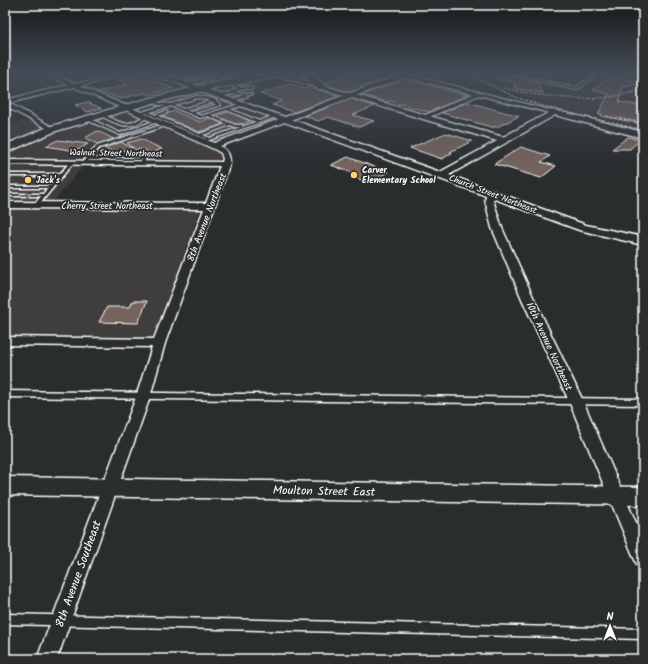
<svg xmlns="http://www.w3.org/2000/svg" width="648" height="664" viewBox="0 0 648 664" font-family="Kalam,sans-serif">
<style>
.built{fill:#403e3c}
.building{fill:#74645b;stroke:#fff}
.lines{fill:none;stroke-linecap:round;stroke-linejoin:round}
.service-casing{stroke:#fff;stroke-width:3}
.minor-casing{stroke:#fff;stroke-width:3}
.tertiary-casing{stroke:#fff;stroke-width:3}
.primary-casing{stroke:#fff;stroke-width:3}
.trunk-casing{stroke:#fff;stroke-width:3}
.path{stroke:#fff;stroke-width:1;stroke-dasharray:0.5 1.5;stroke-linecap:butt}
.service{fill:#2a2d2e;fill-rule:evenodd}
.minor{fill:#2a2d2e;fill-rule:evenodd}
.tertiary{fill:#2a2d2e;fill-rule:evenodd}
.primary{fill:#2a2d2e;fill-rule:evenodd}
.trunk{fill:#2a2d2e;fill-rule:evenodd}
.rail{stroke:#fff;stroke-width:1.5;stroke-dasharray:3 1.5;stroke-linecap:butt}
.oneway{fill:#6a6c6d}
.poi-dot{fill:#ffd166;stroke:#2a2d2e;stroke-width:1.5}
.labels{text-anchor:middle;stroke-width:3.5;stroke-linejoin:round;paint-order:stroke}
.far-street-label{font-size:9px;fill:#fff;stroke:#2a2d2e}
.far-poi-label{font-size:9px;font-weight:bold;fill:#fff;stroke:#2a2d2e;text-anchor:start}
.street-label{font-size:10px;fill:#fff;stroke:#2a2d2e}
.near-street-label{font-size:12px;fill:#fff;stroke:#2a2d2e}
</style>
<rect width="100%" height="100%" fill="#2a2d2e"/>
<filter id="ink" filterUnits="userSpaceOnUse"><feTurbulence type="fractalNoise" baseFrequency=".025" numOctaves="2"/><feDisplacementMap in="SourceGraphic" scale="8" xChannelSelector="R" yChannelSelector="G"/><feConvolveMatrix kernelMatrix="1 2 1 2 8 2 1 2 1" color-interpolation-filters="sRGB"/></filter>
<g filter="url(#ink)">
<g class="built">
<polygon points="162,74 247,74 231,78 269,91 230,103 275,119 205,144 219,152 221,162 87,162 51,204 55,210 200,210 154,339 5,337 5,126 28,120 53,134 166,101 123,84"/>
<polygon points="472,74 643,74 643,128 556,108 506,90"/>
</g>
<g class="building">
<polygon points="351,74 385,74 393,76 350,92 326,85 324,83"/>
<polygon points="498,74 510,74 512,76 536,82 543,93 514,88 515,82 497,79"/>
<polygon points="138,75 173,88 149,95 144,93 120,99 100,91 128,84 119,80"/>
<polygon points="608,78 621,78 643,83 623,87 619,102 643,106 643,124 601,116 602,114 598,114 609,94 593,90"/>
<polygon points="405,79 415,82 467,95 429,112 390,101 386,102 362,95"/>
<polygon points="290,84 305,89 310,87 339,96 294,112 272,105 282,101 260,94"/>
<polygon points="351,99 375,106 353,115 374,121 359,127 328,117 318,121 305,116"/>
<polygon points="87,102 101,108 88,112 75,105"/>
<polygon points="467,102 519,116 497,127 491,127 442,113"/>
<polygon points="174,111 200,122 210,118 223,124 199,132 162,116"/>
<polygon points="228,112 229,112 250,121 242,124 235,124 217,116"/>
<polygon points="97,131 114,139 97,144 85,138"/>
<polygon points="446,133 472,141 450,152 452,153 442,159 410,148"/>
<polygon points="628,137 640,140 630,149 612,149"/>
<polygon points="141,139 162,149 151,153 143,149 136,150 127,143"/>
<polygon points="58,140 88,144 76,151 46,146"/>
<polygon points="121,142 132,148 115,153 104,148"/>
<polygon points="521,147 550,156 541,162 556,166 541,178 494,164"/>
<polygon points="348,157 388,172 368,183 354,177 358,175 331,165"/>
<polygon points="133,301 147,301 138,323 99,322 107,307 130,307"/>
</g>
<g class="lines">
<g class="service-casing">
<g id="service">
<polygon points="211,74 215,74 176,81 175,80"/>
<polygon points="231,74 234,74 218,79 228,83 227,85 214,80 203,78 204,77 215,78"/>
<polygon points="511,74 576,88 595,74 597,74 577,90 512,75"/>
<polygon points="203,79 204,81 186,85 185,84"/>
<path d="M 230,82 L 240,87 L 251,87 L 252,88 L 251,90 C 246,87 240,89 235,92 L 252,94 L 250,95 L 232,94 L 220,97 L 220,95 L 231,92 L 237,88 L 229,84 Z"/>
<polygon points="245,95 248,96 234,101 231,100"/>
<path d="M 197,96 L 210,98 L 215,100 L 221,105 L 194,113 L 201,116 L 243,103 L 245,104 L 244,105 L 230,109 L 259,121 L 276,115 L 279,116 L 203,142 L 201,141 L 206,139 L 146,113 L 141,115 L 139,114 L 145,111 L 166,105 L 159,105 L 151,102 L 151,100 L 160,103 L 171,104 ZM 197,98 L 208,100 L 210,101 L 183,109 L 174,105 ZM 212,102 L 216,105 L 191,112 L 186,110 ZM 171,106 L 200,118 L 208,116 L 227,124 L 200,134 L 158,116 L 167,113 L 167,111 L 155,115 L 150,112 ZM 227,110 L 256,122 L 242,127 L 242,125 L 235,125 L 211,115 ZM 230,125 L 235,127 L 241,127 L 209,138 L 203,135 Z"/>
<path d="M 102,114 C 121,122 125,130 145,115 L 148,116 C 130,132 119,125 101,116 L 100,115 Z"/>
<polygon points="87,118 89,118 120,133 157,120 160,121 120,135 87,120"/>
<polygon points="165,124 168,125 99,148 91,158 144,158 146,159 143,164 140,163 142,160 89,160 85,164 82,163 97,146"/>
<polygon points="70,162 73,163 38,206 36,206 34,205 41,196 5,196 5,194 43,194 48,188 5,188 5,186 50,186 58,176 5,176 5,174 60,174"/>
<polygon points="5,391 643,399 643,405 5,397"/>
<polygon points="5,614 643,629 643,639 5,624"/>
</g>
</g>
<g class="minor-casing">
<g id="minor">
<path d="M 46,74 C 57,73 66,83 76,83 C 92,83 107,74 124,74 L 123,75 L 80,86 L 214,143 L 400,75 L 399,74 L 407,74 L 557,112 L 554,114 L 479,95 L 425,119 L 423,118 L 423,116 L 473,94 L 406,77 L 220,146 C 228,151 230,155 230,164 L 165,343 L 150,397 L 57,659 L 37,659 L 136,397 L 152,347 L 5,345 L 5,337 L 154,339 L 204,209 L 5,208 L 5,202 L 206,203 L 220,166 L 5,164 L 5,160 L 222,162 L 223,159 L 221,153 L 214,149 L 74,87 L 9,103 L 54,128 L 54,130 L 50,130 L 5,106 L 5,100 L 69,85 Z"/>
<polygon points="491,190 495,193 493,200 502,228 534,299 583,401 643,539 643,568 637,565 569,401 522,299 492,228 485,200 487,193"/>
</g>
</g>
<g class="tertiary-casing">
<g id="tertiary">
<polygon points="149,74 166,75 440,172 497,141 272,74 282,74 503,137 554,110 643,132 643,138 555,115 449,175 586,225 643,237 643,245 579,230 230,102 163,78 150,75"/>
<polygon points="5,477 643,487 643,505 5,495"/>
</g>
</g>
<g class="primary-casing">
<polygon id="primary" points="263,74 279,74 275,77 199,92 153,103 56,131 5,153 5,145 48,127 147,99 199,86"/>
</g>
<g class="trunk-casing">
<g id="trunk">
<polygon points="245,74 257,74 237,84 231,84 229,82"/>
<path d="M 268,74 L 289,74 C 284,78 273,78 268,74 Z"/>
<polygon points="306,74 315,74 314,76 326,87 324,89 318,89 306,78 304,76"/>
</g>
</g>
<polyline class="path" points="324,78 334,74"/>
<use href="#service" class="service"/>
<use href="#minor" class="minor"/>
<use href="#tertiary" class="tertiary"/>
<use href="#primary" class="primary"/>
<use href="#trunk" class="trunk"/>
<g class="rail">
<polyline points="467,74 515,97 556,110 643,130"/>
<path d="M 503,88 C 549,98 598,105 643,89"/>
<polyline points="606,116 643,123"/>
</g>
</g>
<defs><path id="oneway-solid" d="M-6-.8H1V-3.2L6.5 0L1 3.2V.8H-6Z"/></defs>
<use class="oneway" href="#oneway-solid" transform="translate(25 195)"/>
</g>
<linearGradient id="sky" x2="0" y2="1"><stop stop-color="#171919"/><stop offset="0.44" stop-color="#444c57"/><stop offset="1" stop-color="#444c57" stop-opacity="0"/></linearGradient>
<rect width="648" height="167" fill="url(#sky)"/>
<g class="poi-dot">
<circle cx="354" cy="175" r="4"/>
<circle cx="28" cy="180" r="4"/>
</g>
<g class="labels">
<g class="far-street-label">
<text transform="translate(116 153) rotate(1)" y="3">Walnut Street Northeast</text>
<text transform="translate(493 194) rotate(21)" y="3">Church Street Northeast</text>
<text x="107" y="209">Cherry Street Northeast</text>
</g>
<g class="far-poi-label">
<text x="362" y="173">Carver<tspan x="362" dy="10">Elementary School</tspan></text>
<text x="36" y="183">Jack's</text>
</g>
<g class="street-label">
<text transform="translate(206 217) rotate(-69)" y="4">8th Avenue Northeast</text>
<text transform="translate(550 346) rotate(65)" y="4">10th Avenue Northeast</text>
</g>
<g class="near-street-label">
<text transform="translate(324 491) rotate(1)" y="4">Moulton Street East</text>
<text transform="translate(78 574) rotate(-70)" y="4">8th Avenue Southeast</text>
</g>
</g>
<rect width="648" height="664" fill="none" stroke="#2a2d2e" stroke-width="20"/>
<rect x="10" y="10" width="628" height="644" fill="none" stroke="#fff" stroke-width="1.5" filter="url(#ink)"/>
<g transform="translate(610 626)" stroke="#2a2d2e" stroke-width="3" paint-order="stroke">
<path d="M0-3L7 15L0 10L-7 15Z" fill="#ffffff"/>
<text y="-6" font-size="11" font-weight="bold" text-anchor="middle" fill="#ffffff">N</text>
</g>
</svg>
